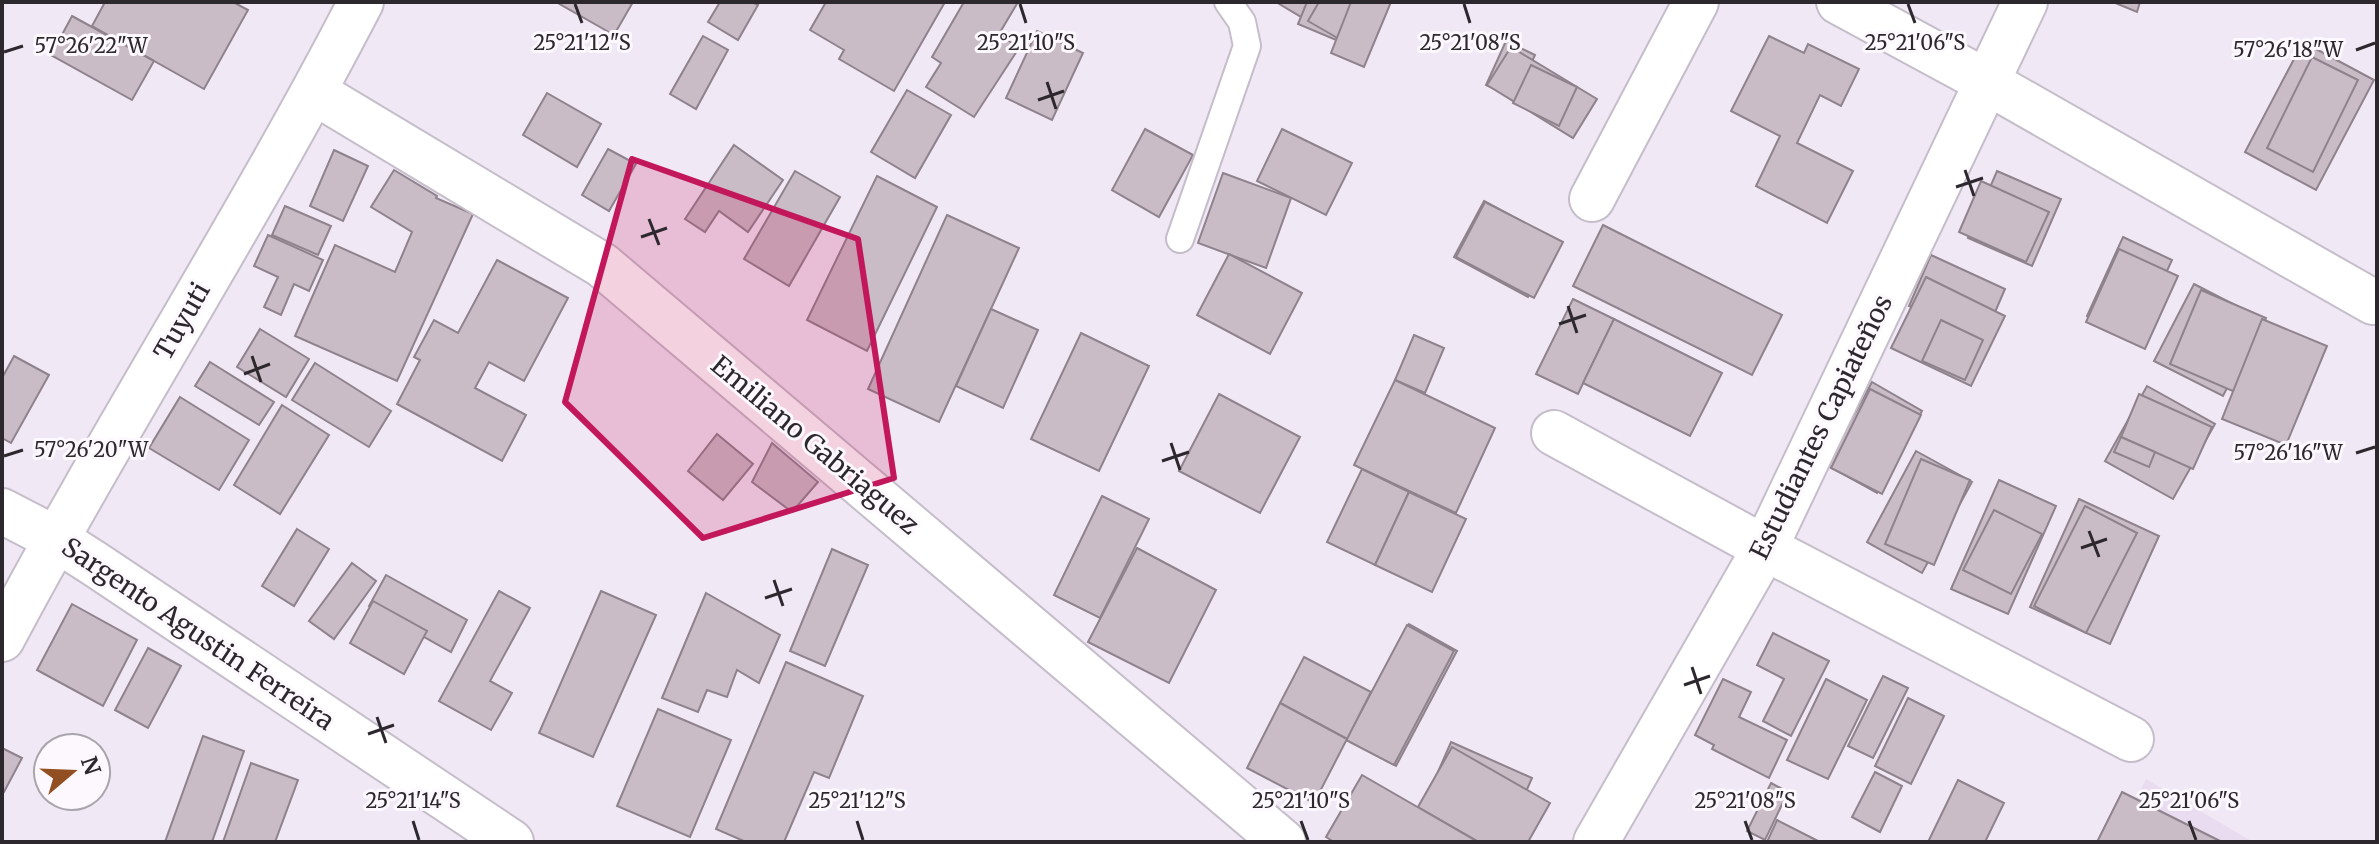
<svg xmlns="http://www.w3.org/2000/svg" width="2379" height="844" viewBox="0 0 2379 844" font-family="Merriweather,serif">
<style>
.built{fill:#e9dbf0}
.building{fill:#cabcc6;stroke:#8e828c;stroke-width:2}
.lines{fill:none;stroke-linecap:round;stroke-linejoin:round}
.service-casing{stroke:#c6bdcb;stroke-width:30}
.minor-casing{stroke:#c6bdcb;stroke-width:48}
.tertiary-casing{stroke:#c6bdcb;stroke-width:48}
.secondary-casing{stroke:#c6bdcb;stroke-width:48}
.service{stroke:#fff;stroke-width:26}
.minor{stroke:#fff;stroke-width:44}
.tertiary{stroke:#fff;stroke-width:44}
.secondary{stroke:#fff;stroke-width:44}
.marked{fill:#c2185b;fill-opacity:0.2;stroke:#c2185b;stroke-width:6;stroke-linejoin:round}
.ticks{fill:none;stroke:#2c282e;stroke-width:3}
.labels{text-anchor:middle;stroke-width:6;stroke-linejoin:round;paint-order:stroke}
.street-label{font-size:26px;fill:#2c282e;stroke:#fcf8fe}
.ticks-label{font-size:20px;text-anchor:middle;fill:#2c282e;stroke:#fcf8fe;stroke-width:6;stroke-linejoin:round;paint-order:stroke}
</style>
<rect width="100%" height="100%" fill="#f1e8f6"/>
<polygon class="built" points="2146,779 2253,842 2115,842"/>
<g class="building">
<polygon points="105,2 233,2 248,10 204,89 92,26"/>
<polygon points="556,2 633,2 614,35"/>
<polygon points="720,2 752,2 758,5 738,40 708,22"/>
<polygon points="826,2 945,2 894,91 839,59 844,50 810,30"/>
<polygon points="964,2 1018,2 999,34 1019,48 974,117 926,87 941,63 932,57"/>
<polygon points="1276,2 1319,2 1308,21"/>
<polygon points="1307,2 1351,2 1336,40 1298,24"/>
<polygon points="1319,2 1389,2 1360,51 1308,21"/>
<polygon points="1351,2 1391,2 1364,67 1331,53"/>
<polygon points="2113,2 2140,2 2137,12"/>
<polygon points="72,16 154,61 132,100 51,55"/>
<polygon points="1037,31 1083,53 1052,120 1006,98"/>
<polygon points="703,36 728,50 696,109 670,94"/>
<polygon points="1769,36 1804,53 1808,44 1859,69 1841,106 1820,95 1797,143 1853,171 1827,223 1756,186 1780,136 1731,111"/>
<polygon points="1506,41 1535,55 1515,99 1486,85"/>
<polygon points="2303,42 2374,80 2316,190 2245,152"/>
<polygon points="1511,47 1597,99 1573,138 1487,85"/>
<polygon points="2312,57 2358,80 2313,172 2267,148"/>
<polygon points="1531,65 1577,87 1559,126 1513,103"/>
<polygon points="907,90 951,115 915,178 871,152"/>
<polygon points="547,93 601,124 577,167 523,135"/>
<polygon points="1145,129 1193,155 1159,217 1112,190"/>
<polygon points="1282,129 1352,163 1326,215 1257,181"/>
<polygon points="734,145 783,180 748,232 719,211 705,232 685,219"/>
<polygon points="608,149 636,164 609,211 582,195"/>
<polygon points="334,150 368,166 343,221 310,206"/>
<polygon points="394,170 437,196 436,198 473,214 397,381 295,336 335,245 395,272 412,232 371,207"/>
<polygon points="795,171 840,197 789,286 744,259"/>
<polygon points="1997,171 2061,199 2032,266 1968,238"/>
<polygon points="1223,173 1291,198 1266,268 1198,243"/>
<polygon points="877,176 937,207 867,351 807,320"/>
<polygon points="1981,181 2049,212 2026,262 1959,232"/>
<polygon points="1484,201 1558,241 1528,297 1454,257"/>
<polygon points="1485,202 1563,242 1534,298 1456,257"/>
<polygon points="285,206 331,226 318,255 272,235"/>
<polygon points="947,215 1019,248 939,422 868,389"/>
<polygon points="1603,225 1782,315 1752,375 1573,286"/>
<polygon points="268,235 323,260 309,291 294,284 281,315 264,307 278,277 254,266"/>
<polygon points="2123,237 2172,260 2136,339 2087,316"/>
<polygon points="2119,249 2178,276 2145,349 2086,322"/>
<polygon points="1229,254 1302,293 1270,354 1197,315"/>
<polygon points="1931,255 2005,289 1983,340 1909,306"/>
<polygon points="497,260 568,298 524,381 489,362 475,388 526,415 502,461 397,404 420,360 414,357 434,320 458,333"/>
<polygon points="1926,277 2005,316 1971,386 1891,348"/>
<polygon points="2194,284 2262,319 2223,396 2154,361"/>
<polygon points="2201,290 2266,318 2235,392 2170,364"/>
<polygon points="1573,299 1614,319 1578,394 1536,374"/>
<polygon points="991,309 1038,330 1003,408 956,386"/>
<polygon points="1614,319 1722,373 1690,436 1583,383"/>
<polygon points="2262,319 2327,346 2286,445 2222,419"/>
<polygon points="1941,320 1983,340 1965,380 1922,361"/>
<polygon points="260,329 309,359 286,397 237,367"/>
<polygon points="1081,333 1149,366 1099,471 1031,439"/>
<polygon points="1414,335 1444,348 1425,393 1395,380"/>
<polygon points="14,356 49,375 11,443 2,438 2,378"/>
<polygon points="210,362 274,402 259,425 195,386"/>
<polygon points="315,363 391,411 369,447 292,400"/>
<polygon points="1395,380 1495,428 1456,513 1354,465"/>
<polygon points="1872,382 1922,411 1877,493 1827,465"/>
<polygon points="2147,386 2215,424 2173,499 2105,461"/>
<polygon points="1870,389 1921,415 1882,494 1831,468"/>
<polygon points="1219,394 1300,437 1260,513 1179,471"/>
<polygon points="2139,394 2212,427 2193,469 2121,437"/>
<polygon points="180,397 249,440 219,490 149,448"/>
<polygon points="282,405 329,435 280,514 234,485"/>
<polygon points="717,434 753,464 723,500 688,471"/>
<polygon points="2121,437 2155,452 2149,467 2114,452"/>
<polygon points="772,443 818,482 792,512 752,482"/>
<polygon points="1916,451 1972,482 1922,573 1867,542"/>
<polygon points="1921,459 1970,480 1934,565 1885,544"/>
<polygon points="1362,469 1409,492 1375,565 1327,542"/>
<polygon points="1999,480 2056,506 2008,614 1951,589"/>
<polygon points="1409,492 1466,519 1432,592 1375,565"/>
<polygon points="1102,496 1149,519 1100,618 1054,595"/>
<polygon points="2079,499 2159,536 2110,644 2030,607"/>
<polygon points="2085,506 2137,533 2086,633 2034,606"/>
<polygon points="1994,510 2042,534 2011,594 1963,570"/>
<polygon points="297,529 329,549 294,606 262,586"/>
<polygon points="1137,548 1216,590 1169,683 1088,642"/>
<polygon points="832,549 868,565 825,666 790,651"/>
<polygon points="352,563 376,581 334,639 309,621"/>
<polygon points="386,575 467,620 451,652 369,606"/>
<polygon points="499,591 530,608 490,681 512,693 491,730 439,701"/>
<polygon points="601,591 656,615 593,757 539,733"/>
<polygon points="706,593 780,635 759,683 737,670 727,697 707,690 698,712 662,698"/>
<polygon points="373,601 427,631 404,674 350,643"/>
<polygon points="72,604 137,640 103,706 37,670"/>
<polygon points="1409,624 1457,651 1396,766 1347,739"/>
<polygon points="1407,625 1454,651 1394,765 1346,740"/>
<polygon points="1773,633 1829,661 1791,736 1763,721 1784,679 1757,665"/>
<polygon points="148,648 181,666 148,728 115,710"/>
<polygon points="1304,657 1371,692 1347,739 1280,703"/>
<polygon points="786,662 863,696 829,778 814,772 784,842 746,842 716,829"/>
<polygon points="1883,676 1908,688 1873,758 1848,746"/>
<polygon points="1723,679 1751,692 1739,717 1787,740 1769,778 1712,749 1714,745 1695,735"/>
<polygon points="1826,679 1867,700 1828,779 1787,760"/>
<polygon points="1908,698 1944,716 1911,784 1875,766"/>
<polygon points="1280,703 1347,739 1314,803 1247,768"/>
<polygon points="658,709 731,740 690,837 617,806"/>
<polygon points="203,736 244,751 212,842 165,842"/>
<polygon points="1451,742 1532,778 1505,840 1424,804"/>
<polygon points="1452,747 1550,803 1528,842 1479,842 1418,807"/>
<polygon points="2,748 22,758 4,792 2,791"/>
<polygon points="251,763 298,780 275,842 223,842"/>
<polygon points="1875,772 1902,786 1880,832 1852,817"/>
<polygon points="1362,775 1478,842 1334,842 1326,837"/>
<polygon points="1958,780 2004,803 1985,842 1928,842"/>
<polygon points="1771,783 1788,792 1765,840 1747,831"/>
<polygon points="2122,792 2222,842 2097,842"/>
<polygon points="1777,820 1820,842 1767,842"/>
</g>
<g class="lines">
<g class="service-casing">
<polyline id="service" points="1180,239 1247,46 1242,22 1228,2"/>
</g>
<g class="minor-casing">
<g id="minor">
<polyline points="1839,2 1987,82 2373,302"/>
<polyline points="314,92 602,265 1283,842"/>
<polyline points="1592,199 1696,2"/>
<polyline points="1554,433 1765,548 2131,739"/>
</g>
</g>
<g class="tertiary-casing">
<g id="tertiary">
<path d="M 2,639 C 116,424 249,219 361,2"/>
<polyline points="1596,842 1765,548 2025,2"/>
</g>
</g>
<g class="secondary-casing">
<polyline id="secondary" points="2,511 56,539 95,564 511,842"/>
</g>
<use href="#service" class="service"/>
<use href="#minor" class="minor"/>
<use href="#tertiary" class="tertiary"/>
<use href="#secondary" class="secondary"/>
</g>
<path class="marked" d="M 632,159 L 858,239 L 894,478 L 703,538 L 565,402 Z"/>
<path class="ticks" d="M 575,4 L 582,23M 1020,4 L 1026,23M 1464,4 L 1470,23M 1908,4 L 1915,23M 2356,50 L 2375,43M 4,52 L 23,46M 1047,82 L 1056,109M 1038,100 L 1064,91M 1965,170 L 1974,196M 1956,187 L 1983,178M 649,219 L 659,245M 641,237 L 667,228M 1568,306 L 1577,333M 1559,324 L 1586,315M 252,356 L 261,382M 244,374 L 270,364M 1171,443 L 1180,470M 2356,453 L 2375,447M 4,456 L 23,450M 1162,461 L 1189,452M 2089,531 L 2099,557M 2081,548 L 2107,539M 774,580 L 783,606M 765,598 L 792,589M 1692,667 L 1701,694M 1684,685 L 1710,676M 377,717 L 386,743M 368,734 L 394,725M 413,821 L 419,840M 857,821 L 863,840M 1301,821 L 1308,840M 1745,821 L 1752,840M 2189,821 L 2196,840"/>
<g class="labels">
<g class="street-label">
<text transform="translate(182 321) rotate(-60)" y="9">Tuyuti</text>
<text transform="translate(1821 427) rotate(-64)" y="9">Estudiantes Capiateños</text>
<text transform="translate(815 445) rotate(40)" y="9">Emiliano Gabriaguez</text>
<text transform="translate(198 634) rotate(34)" y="9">Sargento Agustin Ferreira</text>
</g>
</g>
<g class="ticks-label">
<text x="582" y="50">25°21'12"S</text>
<text x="1470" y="50">25°21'08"S</text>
<text x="1915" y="50">25°21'06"S</text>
<text x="1026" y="50">25°21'10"S</text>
<text x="91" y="53">57°26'22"W</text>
<text x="2288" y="57">57°26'18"W</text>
<text x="91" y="457">57°26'20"W</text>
<text x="2288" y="460">57°26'16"W</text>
<text x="413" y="808">25°21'14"S</text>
<text x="857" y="808">25°21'12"S</text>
<text x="1301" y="808">25°21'10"S</text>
<text x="1745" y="808">25°21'08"S</text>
<text x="2189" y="808">25°21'06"S</text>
</g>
<rect width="2379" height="844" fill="none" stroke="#2c282e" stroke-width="8"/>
<g transform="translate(72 772) rotate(71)"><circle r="38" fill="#fcf8fe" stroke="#a9a5ab" stroke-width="2"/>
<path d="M0-6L14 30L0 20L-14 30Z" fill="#924f21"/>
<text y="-12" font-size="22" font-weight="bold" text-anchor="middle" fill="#2c282e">N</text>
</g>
</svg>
